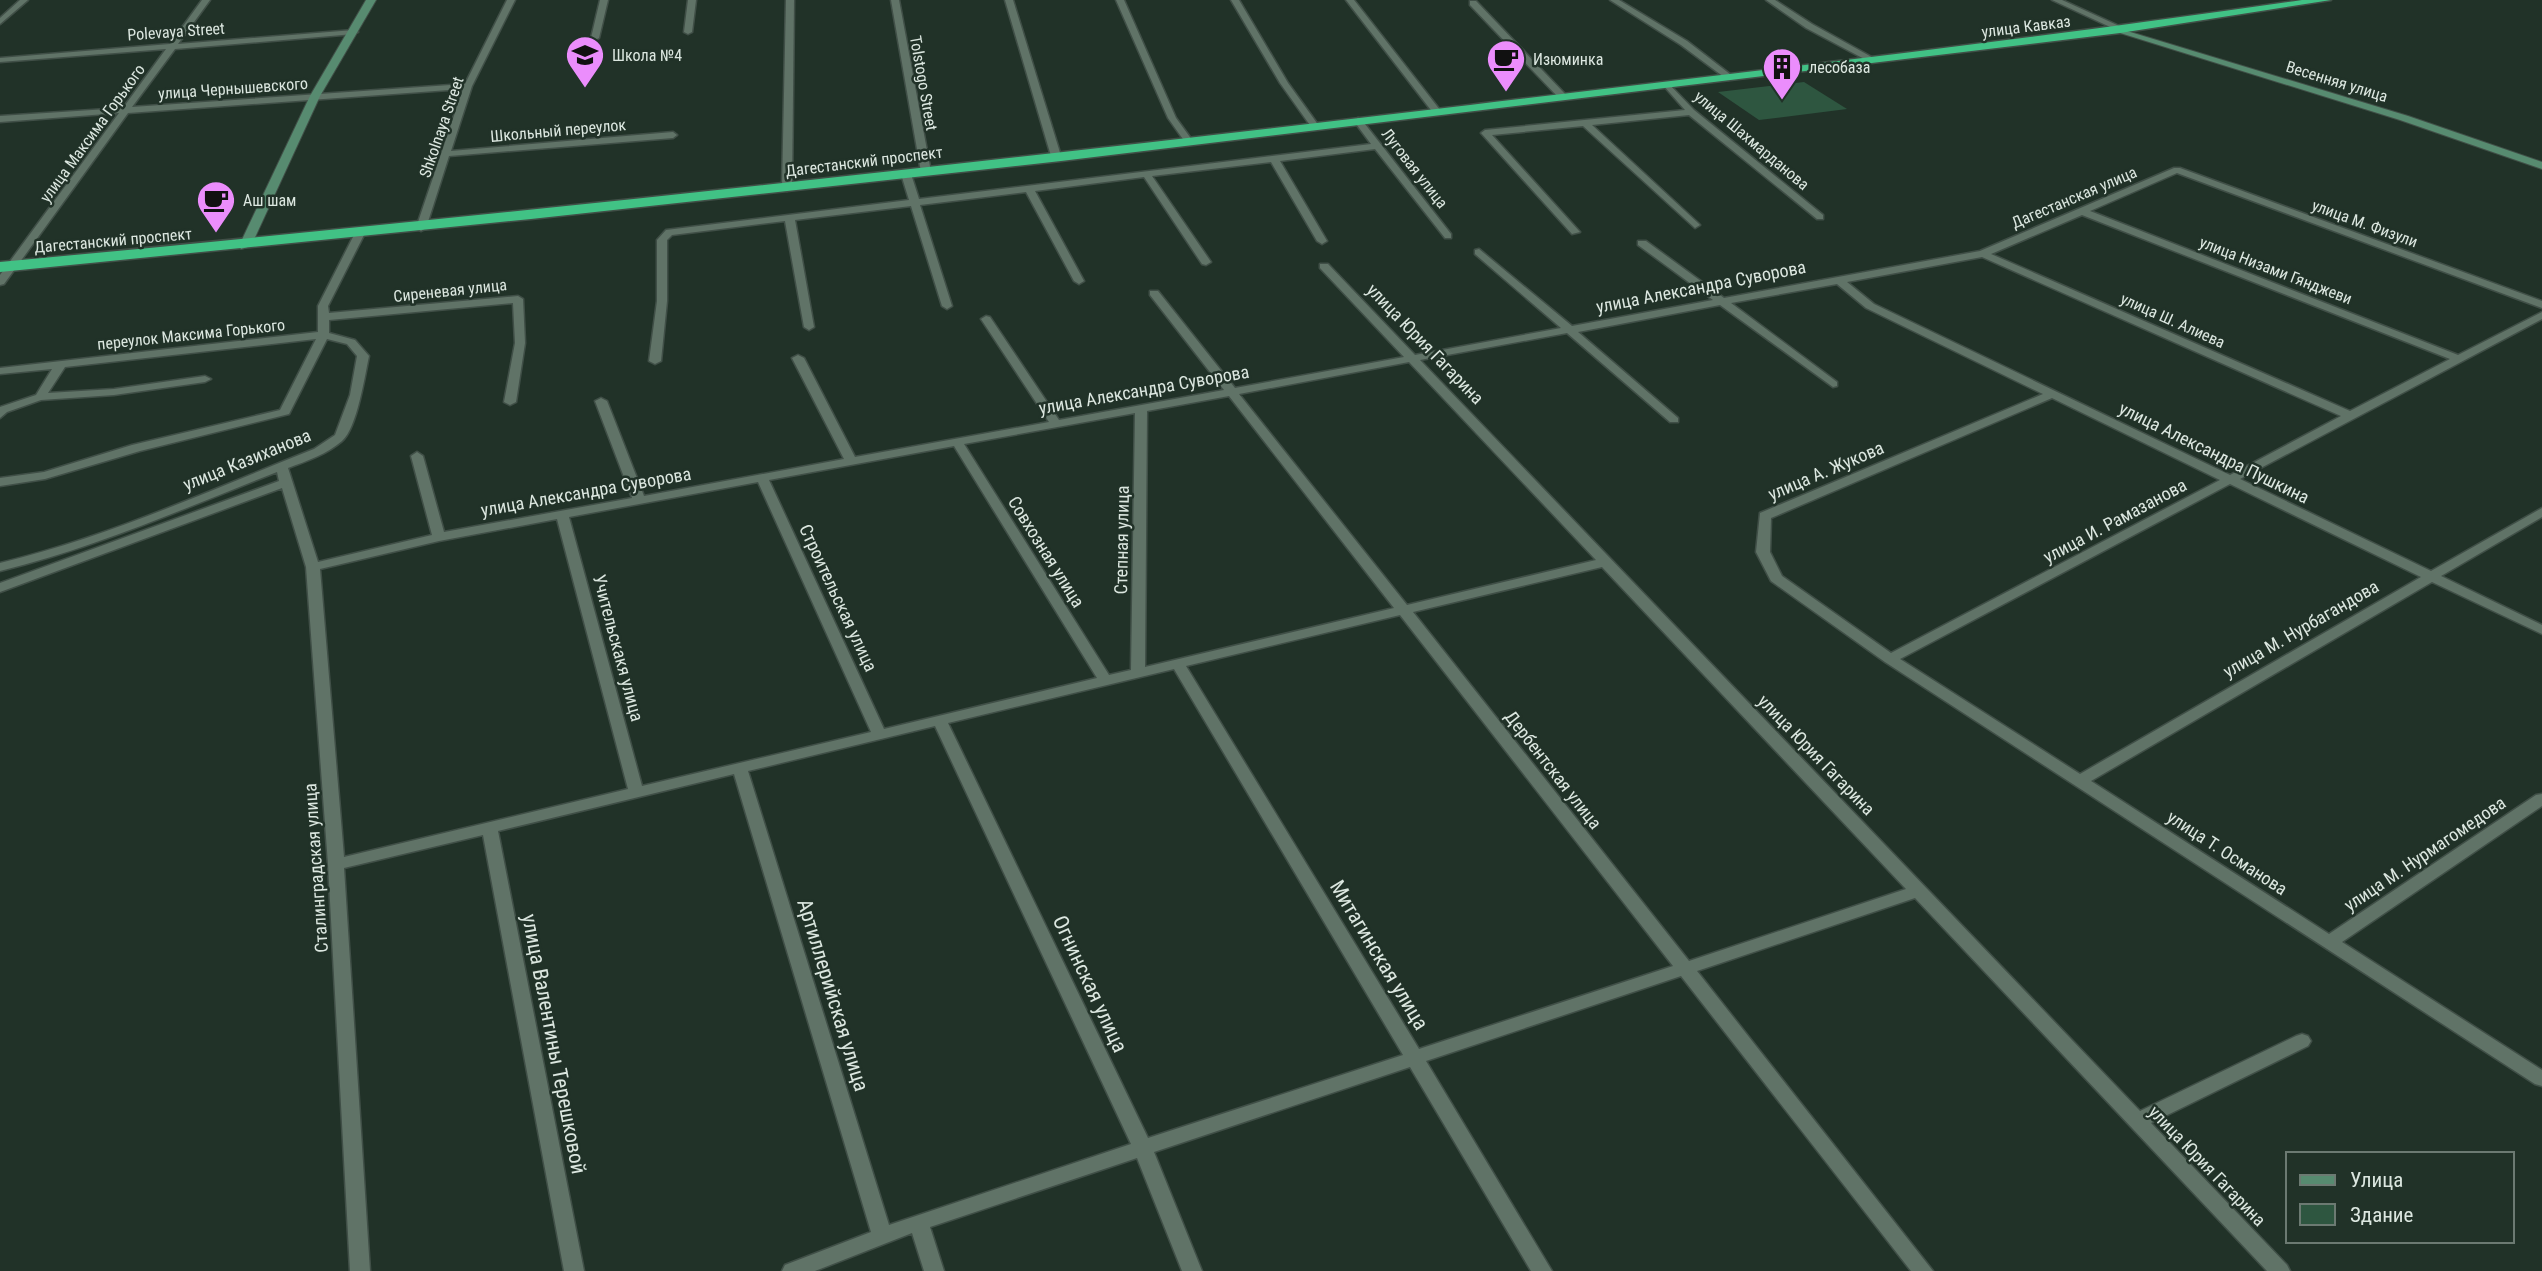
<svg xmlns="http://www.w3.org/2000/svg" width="2542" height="1271" viewBox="0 0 2542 1271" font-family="'Roboto Condensed',sans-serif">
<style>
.building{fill:#2e5640}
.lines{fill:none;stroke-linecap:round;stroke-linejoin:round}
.street-casing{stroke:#404f47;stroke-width:3}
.secondary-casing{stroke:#404f47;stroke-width:2}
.highway-casing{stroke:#404f47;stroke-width:3}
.street{fill:#607367;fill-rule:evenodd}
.secondary{fill:#578b70;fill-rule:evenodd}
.highway{fill:#41c285;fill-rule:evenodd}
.labels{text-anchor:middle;stroke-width:5;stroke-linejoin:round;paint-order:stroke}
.far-street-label{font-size:16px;fill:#dce7e0;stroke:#213228}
.far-poi-label{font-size:16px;fill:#dce7e0;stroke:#213228;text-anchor:start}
.street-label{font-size:18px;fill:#dce7e0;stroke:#213228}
.near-street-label{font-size:21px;fill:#dce7e0;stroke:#213228}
</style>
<rect width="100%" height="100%" fill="#213228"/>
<polygon class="building" points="1804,82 1847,109 1759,120 1718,92"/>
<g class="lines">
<g class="street-casing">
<g id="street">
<polygon points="20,0 28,0 0,24 0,18"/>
<polygon points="202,0 210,0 178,44 354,30 358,32 354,34 175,49 132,107 465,84 507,0 515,0 472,86 451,151 673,132 677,135 673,138 449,156 426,228 421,231 416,228 463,89 128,113 4,284 0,285 0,275 119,113 0,122 0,116 123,108 166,49 0,62 0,58 170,44"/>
<polygon points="600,0 608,0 599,38 595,40 591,38"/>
<polygon points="688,0 696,0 692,32 688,34 684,32"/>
<polygon points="786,0 794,0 792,188 787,191 782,188"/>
<polygon points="891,0 899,0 931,172 926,175 921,172"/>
<polygon points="1005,0 1013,0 1061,156 1059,158 1051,156"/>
<polygon points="1116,0 1124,0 1176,118 1192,140 1191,142 1185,142 1168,118"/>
<polygon points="1231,0 1239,0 1288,83 1319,126 1318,128 1312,128 1280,83"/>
<polygon points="1346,0 1354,0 1440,110 1440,114 1434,114"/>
<polygon points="1610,0 1619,0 1687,41 1735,78 1728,80 1681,45"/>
<polygon points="1766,0 1775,0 1812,24 1877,60 1870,62 1806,28"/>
<polygon points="2052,0 2062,0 2128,30 2121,32"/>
<polygon points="1470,1 1476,1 1566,95 1566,99 1560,99 1470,5"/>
<polygon points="1667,82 1694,110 1823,215 1823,219 1817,219 1689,115 1592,125 1698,223 1700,225 1695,228 1583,126 1492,135 1580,232 1572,234 1481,133 1485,130 1685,110 1663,85"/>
<polygon points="1358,118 1361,119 1451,234 1451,238 1445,238 1375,149 1280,161 1327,241 1322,244 1317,241 1271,162 1152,176 1211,262 1206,265 1202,264 1144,177 1035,191 1084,281 1079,284 1074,281 1026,192 920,205 952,306 947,309 942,306 911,206 795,220 814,327 809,330 804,327 785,221 672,235 667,240 667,301 661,361 655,364 649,361 657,301 657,240 666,230 909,200 901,174 906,171 911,174 919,199 1371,144 1354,121"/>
<path d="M 2174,168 L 2180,168 L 2542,301 L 2542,308 L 2177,173 L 2090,211 L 2458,355 L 2542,312 L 2542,319 L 2240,479 L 2431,571 L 2542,508 L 2542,517 L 2441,576 L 2542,625 L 2542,634 L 2432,582 L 2091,781 L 2329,934 L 2536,795 L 2542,794 L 2542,806 L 2342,942 L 2542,1070 L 2542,1086 L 2535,1084 L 1885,662 L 1771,581 L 1756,552 L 1760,513 L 2043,394 L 1866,308 L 1837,284 L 1731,303 L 1837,382 L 1837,386 L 1833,387 L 1720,305 L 1578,332 L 1678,418 L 1678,422 L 1670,422 L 1567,333 L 1420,360 L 2140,1111 L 2296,1036 L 2302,1034 L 2308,1036 L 2311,1041 L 2308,1046 L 2151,1123 L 2287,1265 L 2290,1271 L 2267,1271 L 1915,898 L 1697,971 L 1933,1271 L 1911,1271 L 1681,976 L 1426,1061 L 1552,1271 L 1531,1271 L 1410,1067 L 1154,1152 L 1202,1271 L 1182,1271 L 1137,1158 L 930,1227 L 944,1271 L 924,1271 L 912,1233 L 815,1271 L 782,1271 L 785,1265 L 871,1232 L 734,774 L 498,831 L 584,1271 L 564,1271 L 483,835 L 344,868 L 370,1271 L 350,1271 L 328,864 L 306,567 L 282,488 L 0,592 L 0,583 L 279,481 L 277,472 C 185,508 95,548 0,571 L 0,563 C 108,537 211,490 314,449 L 335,435 L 350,395 L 357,356 L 347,344 L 327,339 L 289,414 L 140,451 L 45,479 L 0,486 L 0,478 L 44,472 L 132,445 L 280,410 L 316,339 L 65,367 L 48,393 L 114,389 L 205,376 L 211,379 L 205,382 L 114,395 L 41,400 L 7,412 L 0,418 L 0,407 L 36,395 L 52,369 L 0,374 L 0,368 L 318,332 L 318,306 L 354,235 L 359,232 L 364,235 L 328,306 L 329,313 L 518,296 L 523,299 L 525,343 L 516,402 L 510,405 L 504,402 L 515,343 L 513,303 L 329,320 L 329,333 L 355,340 L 369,356 C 365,375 357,428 342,441 C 327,454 307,461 288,468 L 318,562 L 432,535 L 411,456 L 417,452 L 423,456 L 444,532 L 632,498 L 595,401 L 601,398 L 607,401 L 644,496 L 844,459 L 792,358 L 798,355 L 804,358 L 855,457 L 1049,422 L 981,319 L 986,316 L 990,317 L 1059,420 L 1224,390 L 1150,295 L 1150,291 L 1158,291 L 1235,388 L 1404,357 L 1320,268 L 1320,264 L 1328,264 L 1415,355 L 1561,328 L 1475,254 L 1475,250 L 1479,249 L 1572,326 L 1713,300 L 1638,245 L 1638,241 L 1646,241 L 1724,298 L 1980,251 ZM 2082,215 L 2450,359 L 2350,411 L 1991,254 ZM 1982,257 L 2341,416 L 2230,475 L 1874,304 L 1847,282 ZM 1409,362 L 1596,560 L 1407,605 L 1239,394 ZM 1229,396 L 1394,608 L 1145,667 L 1147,411 ZM 2052,398 L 2220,480 L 1891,653 L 1782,576 L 1770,552 L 1771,518 ZM 1135,413 L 1131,670 L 1109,675 L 964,444 ZM 954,446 L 1097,678 L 884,729 L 769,480 ZM 758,482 L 871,732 L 642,786 L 569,517 ZM 2230,484 L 2421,577 L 2080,774 L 1900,659 ZM 557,519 L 628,789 L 344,857 L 320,569 L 439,541 ZM 1602,567 L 1906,889 L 1689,961 L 1413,612 ZM 1400,615 L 1673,966 L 1419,1049 L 1186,666 ZM 1174,669 L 1403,1055 L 1148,1138 L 948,723 ZM 935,726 L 1131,1144 L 889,1225 L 748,771 Z"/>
</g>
</g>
<g class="secondary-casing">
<g id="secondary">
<polygon points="366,0 376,0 320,96 251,246 241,249 239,246 310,96"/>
<polygon points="2117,28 2408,116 2542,162 2542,169 2400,120 2117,32"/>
</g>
</g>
<g class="highway-casing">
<path id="highway" d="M 2302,0 L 2331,0 L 2120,33 L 1061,161 L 531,219 L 0,272 L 0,262 C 491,216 981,163 1470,105 C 1748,72 2025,40 2302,0 Z"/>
</g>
<use href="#street" class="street"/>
<use href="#secondary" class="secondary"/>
<use href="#highway" class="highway"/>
</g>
<defs>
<g id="school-pin" transform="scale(2.0125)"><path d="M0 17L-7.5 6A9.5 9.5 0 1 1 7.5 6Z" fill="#eb8dfc" stroke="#213228"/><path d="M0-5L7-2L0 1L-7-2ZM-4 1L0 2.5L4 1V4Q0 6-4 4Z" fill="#111"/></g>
<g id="cafe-pin" transform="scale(2.0125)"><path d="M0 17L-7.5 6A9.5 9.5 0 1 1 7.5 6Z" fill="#eb8dfc" stroke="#213228"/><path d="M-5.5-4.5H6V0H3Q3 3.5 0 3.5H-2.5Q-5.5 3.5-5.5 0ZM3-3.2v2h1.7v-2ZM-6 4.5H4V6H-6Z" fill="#111"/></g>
<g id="building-pin" transform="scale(2.0125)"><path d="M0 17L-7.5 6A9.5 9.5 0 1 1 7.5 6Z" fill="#eb8dfc" stroke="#213228"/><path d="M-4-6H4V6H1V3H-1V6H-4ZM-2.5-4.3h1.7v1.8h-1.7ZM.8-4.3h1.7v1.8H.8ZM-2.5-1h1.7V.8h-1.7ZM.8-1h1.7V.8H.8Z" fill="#111"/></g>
</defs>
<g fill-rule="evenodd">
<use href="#school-pin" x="585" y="55"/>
<use href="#cafe-pin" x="1506" y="59"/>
<use href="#building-pin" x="1782" y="67"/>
<use href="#cafe-pin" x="216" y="200"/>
</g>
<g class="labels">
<g class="far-street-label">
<text transform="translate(2026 26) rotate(-7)" y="6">улица Кавказ</text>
<text transform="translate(176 31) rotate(-4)" y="6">Polevaya Street</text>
<text transform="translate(2337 81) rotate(17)" y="6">Весенняя улица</text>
<text transform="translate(924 83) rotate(80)" y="6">Tolstogo Street</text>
<text transform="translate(233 88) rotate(-4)" y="6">улица Чернышевского</text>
<text transform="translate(441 127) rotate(-71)" y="6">Shkolnaya Street</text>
<text transform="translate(558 130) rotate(-5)" y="6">Школьный переулок</text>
<text transform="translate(92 133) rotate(-54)" y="6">улица Максима Горького</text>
<text transform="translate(1752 140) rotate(40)" y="6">улица Шахмарданова</text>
<text transform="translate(864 161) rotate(-7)" y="6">Дагестанский проспект</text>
<text transform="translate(1415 168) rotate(52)" y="6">Луговая улица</text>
<text transform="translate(2074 197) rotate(-23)" y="6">Дагестанская улица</text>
<text transform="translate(2365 223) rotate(20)" y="6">улица М. Физули</text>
<text transform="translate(113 240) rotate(-5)" y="6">Дагестанский проспект</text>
<text transform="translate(2276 270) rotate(21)" y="6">улица Низами Гянджеви</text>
<text transform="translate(450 290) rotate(-6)" y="6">Сиреневая улица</text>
<text transform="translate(2173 320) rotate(24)" y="6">улица Ш. Алиева</text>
<text transform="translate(191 334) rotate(-6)" y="6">переулок Максима Горького</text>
</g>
<g class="far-poi-label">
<text x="612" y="61">Школа №4</text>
<text x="1533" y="65">Изюминка</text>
<text x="1809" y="73">лесобаза</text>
<text x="243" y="206">Аш шам</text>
</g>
<g class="street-label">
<text transform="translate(1701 287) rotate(-11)" y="6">улица Александра Суворова</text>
<text transform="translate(1425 344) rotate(46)" y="6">улица Юрия Гагарина</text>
<text transform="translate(1144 390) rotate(-10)" y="6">улица Александра Суворова</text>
<text transform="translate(2214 453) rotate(26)" y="6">улица Александра Пушкина</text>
<text transform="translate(247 460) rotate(-22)" y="6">улица Казиханова</text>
<text transform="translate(1826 471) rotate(-23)" y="6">улица А. Жукова</text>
<text transform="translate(586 492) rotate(-10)" y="6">улица Александра Суворова</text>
<text transform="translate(2115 521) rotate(-28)" y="6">улица И. Рамазанова</text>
<text transform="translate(1122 540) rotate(-89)" y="6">Степная улица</text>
<text transform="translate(1046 552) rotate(58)" y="6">Совхозная улица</text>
<text transform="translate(838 598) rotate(65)" y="6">Строительская улица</text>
<text transform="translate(2301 629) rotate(-30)" y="6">улица М. Нурбагандова</text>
<text transform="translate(618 648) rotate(75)" y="6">Учительскакя улица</text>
<text transform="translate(1816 755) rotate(46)" y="6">улица Юрия Гагарина</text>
<text transform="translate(1553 770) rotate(52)" y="6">Дербентская улица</text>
<text transform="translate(2227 853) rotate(33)" y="6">улица Т. Османова</text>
<text transform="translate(2425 854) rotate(-34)" y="6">улица М. Нурмагомедова</text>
<text transform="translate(316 868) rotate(-94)" y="6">Сталинградская улица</text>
<text transform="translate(2207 1166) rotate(46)" y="6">улица Юрия Гагарина</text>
</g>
<g class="near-street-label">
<text transform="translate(1379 955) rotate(59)" y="7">Митагинская улица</text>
<text transform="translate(1090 984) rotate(65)" y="7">Огнинская улица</text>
<text transform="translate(833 995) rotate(73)" y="7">Артиллерийская улица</text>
<text transform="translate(554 1044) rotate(79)" y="7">улица Валентины Терешковой</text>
</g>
</g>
<rect x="2286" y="1152" width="228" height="91" fill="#213228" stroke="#6c7a72" stroke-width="2"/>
<rect x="2300" y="1175" width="35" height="10" fill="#578b70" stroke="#6c7a72" stroke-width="2"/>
<text x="2350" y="1187" font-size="21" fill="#dce7e0">Улица</text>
<rect x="2300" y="1204" width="35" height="21" fill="#2e5640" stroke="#6c7a72" stroke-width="2"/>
<text x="2350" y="1222" font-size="21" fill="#dce7e0">Здание</text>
</svg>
